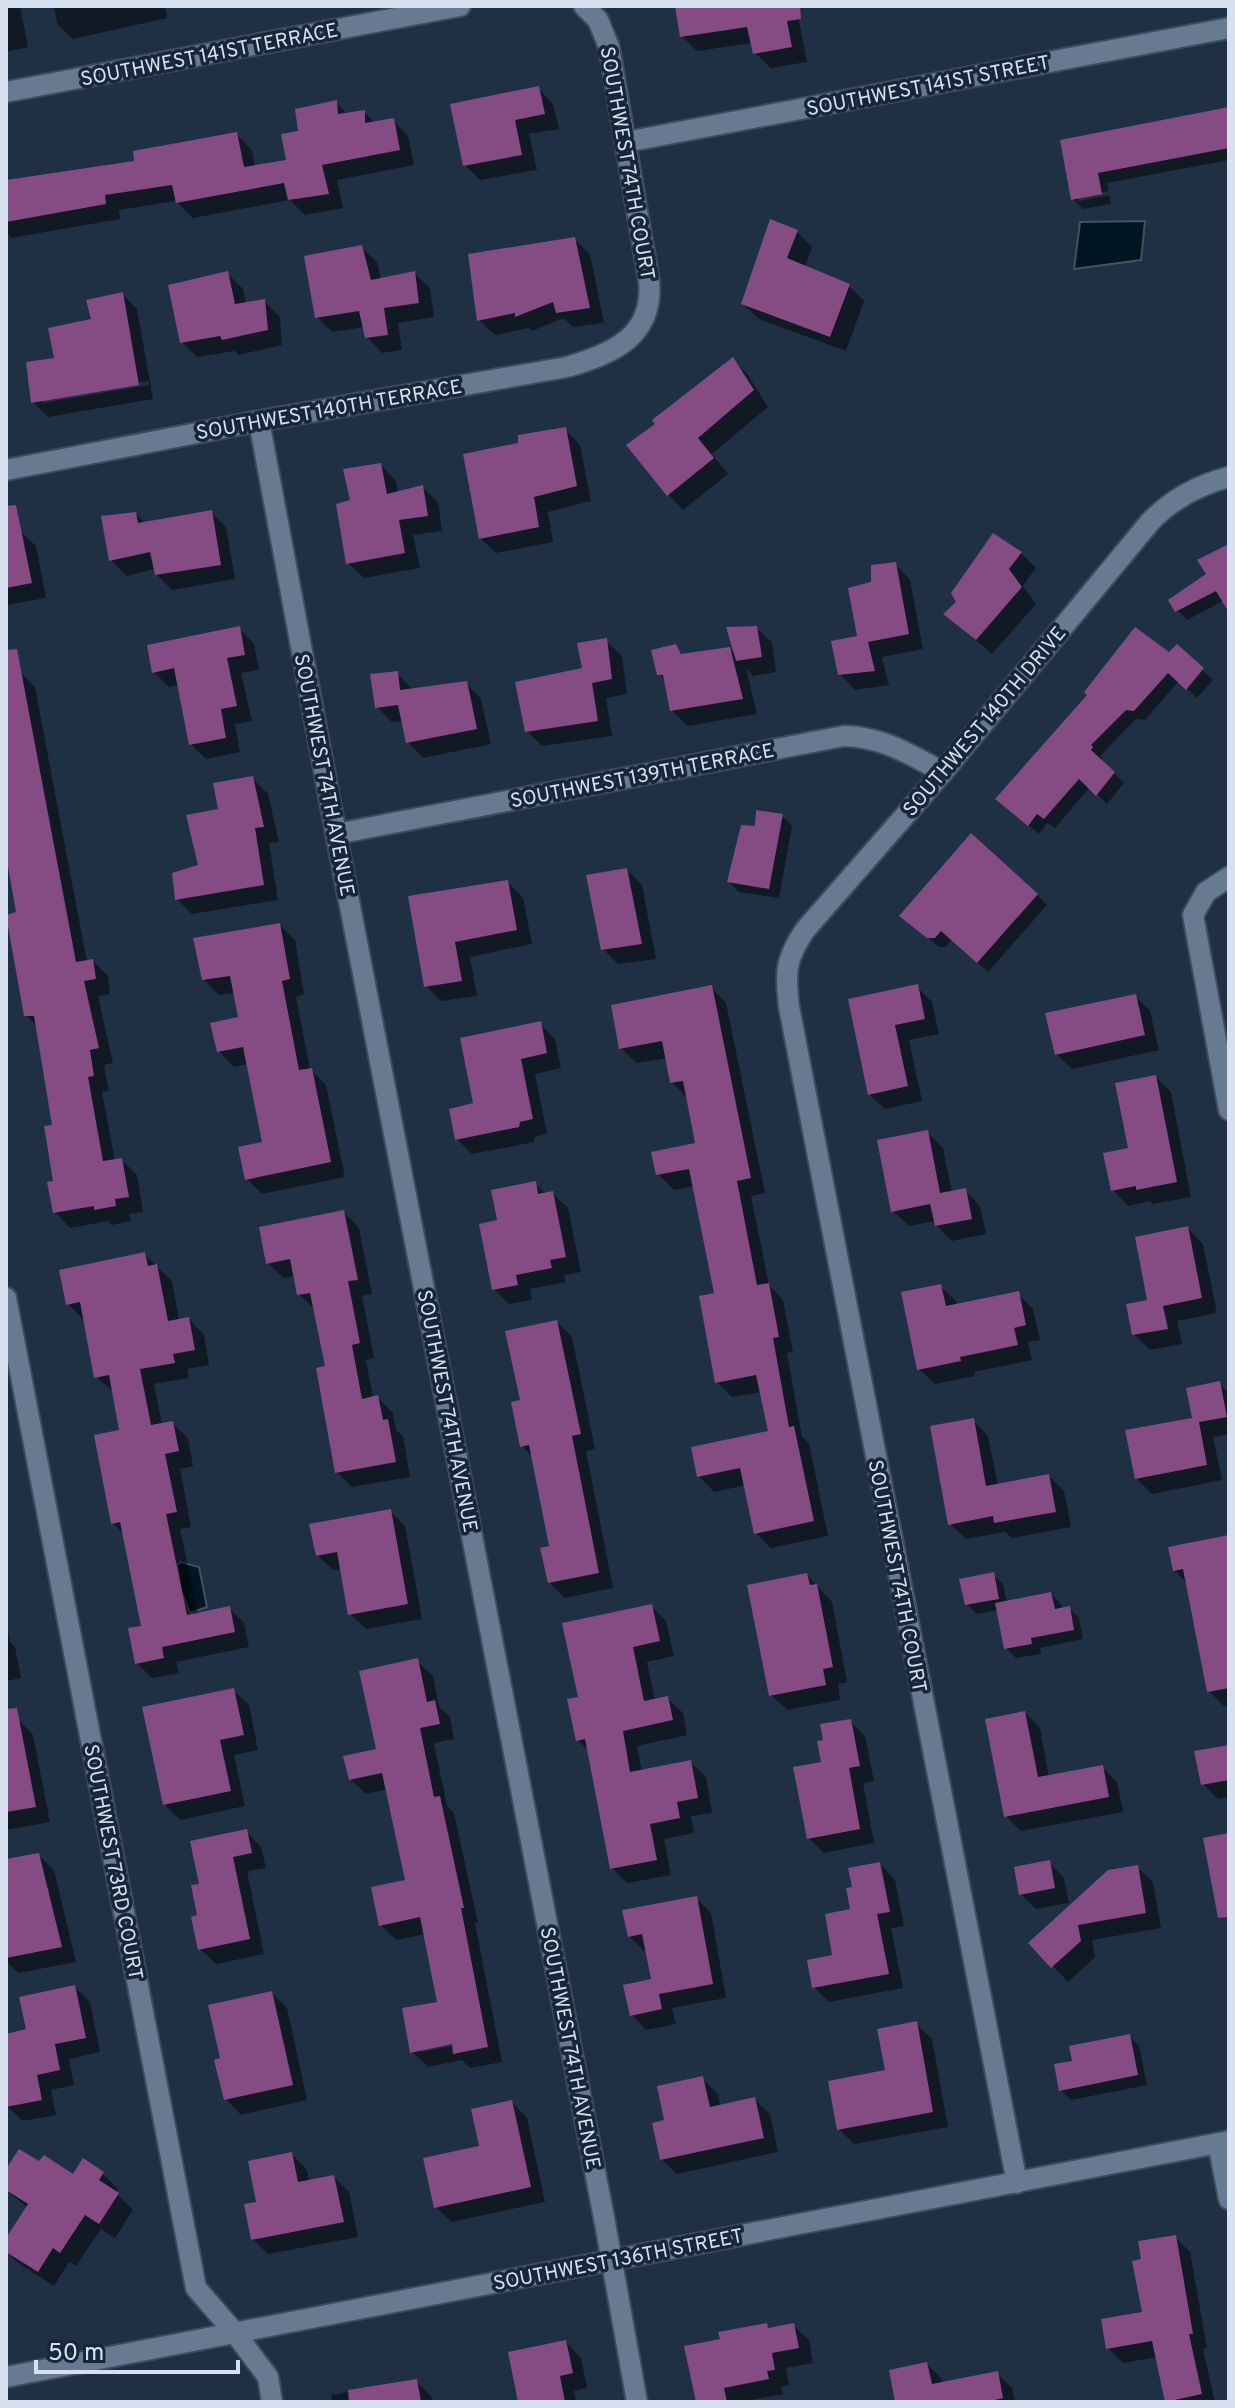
<svg xmlns="http://www.w3.org/2000/svg" width="1235" height="2408" viewBox="0 0 1235 2408" font-family="Overpass,sans-serif">
<style>
.water{fill:#001622;stroke:#40535f;stroke-width:2}
.shadow{fill:#0007;fill-rule:evenodd}
.building{fill:#844c83}
.lines{fill:none;stroke-linecap:round;stroke-linejoin:round}
.minor-casing{stroke:#3e4b5d;stroke-width:24}
.minor{stroke:#687a92;stroke-width:20}
.labels{text-anchor:middle;stroke-width:7;stroke-linejoin:round;paint-order:stroke}
.street-label{font-size:20px;fill:#d6e0ee;stroke:#17263a}
</style>
<rect width="100%" height="100%" fill="#203044"/>
<g class="water">
<polygon points="1145,221 1141,260 1074,269 1080,222"/>
<polygon points="180,1562 199,1567 207,1607 190,1613 181,1591 177,1565"/>
</g>
<g class="shadow">
<polygon points="6,6 20,6 28,47 6,52"/>
<polygon points="54,6 165,6 167,18 73,39 57,24"/>
<polygon points="677,6 796,6 807,62 771,68 755,53 753,43 697,51 682,36"/>
<polygon points="538,88 553,104 559,129 529,134 537,170 480,180 465,165"/>
<polygon points="336,102 348,115 364,112 375,123 393,120 408,136 414,165 337,180 343,208 305,215 290,200 193,218 176,201 119,210 120,219 11,238 6,233 6,182 137,163 236,134 252,150 255,167 288,162 300,132"/>
<polygon points="1229,109 1229,160 1107,183 1109,191 1078,196 1078,201 1109,195 1111,204 1083,209 1073,199 1062,141"/>
<polygon points="797,232 812,247 805,267 849,286 864,301 846,351 759,319 743,304"/>
<polygon points="574,239 590,254 604,323 573,327 564,318 532,331 529,328 495,335 479,320"/>
<polygon points="361,247 377,262 381,280 414,273 430,288 434,317 398,323 402,350 382,353 367,337 365,327 332,332 317,317"/>
<polygon points="228,274 243,289 246,304 264,301 280,317 282,345 239,355 235,351 197,357 182,342"/>
<path d="M 122,294 L 137,309 L 153,399 L 48,417 L 33,402 L 93,320 ZM 149,381 L 149,385 L 43,403 L 43,399 Z"/>
<polygon points="733,360 748,375 768,407 712,454 728,474 683,510 668,494"/>
<polygon points="565,429 580,445 591,501 548,512 553,542 496,553 480,538 520,445"/>
<polygon points="381,465 396,481 398,493 422,487 438,502 442,531 413,535 420,568 364,578 348,563 352,501"/>
<polygon points="211,512 226,527 235,579 172,590 156,574 155,569 127,576 111,560 136,514 146,524"/>
<polygon points="20,531 36,546 46,598 6,605 6,533"/>
<polygon points="994,536 1021,553 1036,568 1023,586 1036,604 992,654 946,614 959,602"/>
<polygon points="1229,556 1229,598 1187,620 1177,610 1208,574"/>
<polygon points="895,564 910,580 923,649 882,657 889,685 855,690 840,674 859,637 873,584"/>
<polygon points="239,628 254,644 259,670 241,673 252,721 235,724 240,752 206,759 191,744 180,685 169,687 154,672"/>
<polygon points="757,628 772,643 776,672 753,676 746,668 757,714 687,726 672,710 667,682 659,674 675,647 684,656 730,649 736,656"/>
<polygon points="606,641 622,656 627,694 606,698 612,736 542,746 527,731 585,669"/>
<polygon points="1177,647 1213,680 1197,698 1179,681 1145,720 1136,719 1100,756 1102,758 1100,760 1124,783 1107,804 1090,787 1055,828 1047,823 1039,834 1007,809"/>
<polygon points="20,672 35,687 87,962 93,961 108,976 110,994 98,996 113,1063 104,1065 109,1091 102,1092 115,1161 122,1160 137,1175 143,1212 129,1214 131,1221 112,1225 108,1221 70,1228 55,1212 54,1126 38,1027 26,1015 18,914 6,843 6,675"/>
<polygon points="397,673 412,689 466,683 481,699 491,744 423,758 408,742 404,721 392,722 377,707"/>
<polygon points="252,778 268,794 279,842 269,843 278,900 192,914 177,899 200,866 221,810"/>
<polygon points="782,816 792,826 779,898 739,892 729,882 757,829"/>
<polygon points="627,870 642,885 656,959 618,964 603,949"/>
<polygon points="508,882 523,898 532,944 470,957 477,996 441,1001 426,986 410,897"/>
<polygon points="1037,895 1047,905 988,972 952,939 946,947 939,947 901,916"/>
<polygon points="280,925 295,940 304,994 296,997 310,1069 326,1085 345,1177 262,1194 247,1179 264,1143 248,1064 234,1067 219,1051 240,1018 235,993 219,995 204,980"/>
<polygon points="711,987 726,1003 765,1193 751,1196 769,1285 783,1300 793,1352 787,1353 802,1437 809,1443 828,1536 771,1548 756,1533 746,1485 714,1492 699,1476 770,1433 762,1392 732,1397 717,1382 717,1294 694,1186 674,1190 658,1174 697,1144 688,1099 672,1082 667,1058 636,1063 621,1048"/>
<polygon points="917,987 932,1002 939,1034 909,1040 922,1101 885,1109 869,1094 850,1000"/>
<polygon points="1135,996 1150,1011 1159,1050 1072,1069 1056,1054"/>
<polygon points="540,1024 555,1039 561,1068 535,1074 547,1134 535,1137 534,1142 472,1154 457,1139 476,1105"/>
<polygon points="1156,1077 1171,1092 1191,1197 1153,1204 1150,1201 1128,1206 1113,1190"/>
<polygon points="927,1132 943,1148 952,1193 965,1190 980,1206 986,1234 952,1241 936,1225 936,1221 909,1226 893,1211"/>
<polygon points="535,1184 546,1194 552,1193 568,1208 581,1272 564,1275 566,1282 530,1289 532,1300 509,1304 494,1289 499,1221"/>
<polygon points="344,1212 359,1228 372,1294 362,1296 374,1358 366,1360 373,1398 378,1398 393,1413 396,1430 403,1436 410,1477 352,1487 337,1472 327,1368 314,1309 299,1294 295,1276 283,1278 268,1263"/>
<polygon points="1188,1228 1203,1244 1217,1313 1177,1321 1182,1344 1150,1350 1134,1334"/>
<polygon points="144,1254 172,1281 179,1321 189,1319 204,1335 209,1365 187,1369 189,1378 154,1384 162,1425 172,1423 188,1438 193,1466 180,1469 191,1527 180,1529 198,1614 229,1608 244,1623 249,1647 176,1662 179,1673 152,1678 137,1663 144,1627 125,1536 113,1523 122,1432 114,1392 96,1377 83,1319 68,1304"/>
<polygon points="940,1286 956,1301 957,1306 1018,1294 1033,1309 1040,1340 1028,1342 1032,1360 974,1372 975,1376 935,1384 919,1369"/>
<polygon points="557,1322 572,1337 595,1449 586,1451 613,1588 565,1598 549,1582 552,1547 534,1458 522,1446 522,1401"/>
<polygon points="1219,1384 1229,1393 1229,1434 1213,1437 1222,1480 1152,1494 1136,1478 1195,1419"/>
<polygon points="973,1420 988,1436 998,1486 1049,1476 1064,1491 1071,1527 1012,1538 1005,1532 966,1539 950,1524"/>
<polygon points="390,1511 405,1526 422,1619 366,1629 350,1614 342,1569 333,1570 317,1555"/>
<polygon points="1229,1538 1229,1706 1224,1706 1209,1691 1187,1583 1174,1570"/>
<polygon points="993,1574 1003,1584 1007,1603 1051,1594 1061,1604 1062,1610 1069,1608 1079,1618 1083,1639 1040,1648 1041,1654 1016,1658 1006,1648 998,1610 977,1614 967,1604"/>
<polygon points="807,1575 832,1602 847,1682 838,1684 840,1700 787,1710 771,1695"/>
<polygon points="651,1606 666,1621 674,1656 647,1662 655,1701 667,1698 683,1713 687,1735 637,1746 642,1772 690,1762 706,1777 712,1813 691,1816 694,1833 664,1839 671,1875 627,1883 612,1868 590,1752 578,1740 580,1699"/>
<polygon points="6,1619 10,1642 15,1647 21,1678 6,1681"/>
<path d="M 417,1661 L 433,1676 L 439,1707 L 450,1717 L 454,1739 L 434,1743 L 447,1806 L 454,1813 L 478,1923 L 475,1923 L 502,2062 L 470,2068 L 462,2060 L 428,2067 L 412,2052 L 439,2003 L 426,1934 L 396,1940 L 381,1925 L 408,1881 L 388,1789 L 366,1794 L 350,1779 L 378,1751 ZM 461,2040 L 462,2044 L 421,2052 L 421,2048 Z"/>
<polygon points="233,1690 249,1705 258,1750 234,1755 245,1806 180,1820 164,1804"/>
<polygon points="1025,1713 1040,1728 1049,1777 1102,1767 1117,1782 1123,1812 1021,1831 1006,1816"/>
<polygon points="18,1719 33,1735 50,1822 6,1830 6,1722"/>
<polygon points="850,1721 865,1736 874,1781 863,1783 874,1843 824,1853 809,1838 823,1764"/>
<polygon points="1229,1747 1229,1797 1218,1799 1203,1784"/>
<polygon points="246,1831 261,1847 266,1868 247,1871 264,1954 216,1964 200,1949 201,1885"/>
<polygon points="38,1855 54,1870 76,1962 18,1973 6,1961 6,1861"/>
<polygon points="1049,1862 1064,1878 1069,1903 1036,1909 1021,1894"/>
<polygon points="880,1864 895,1880 904,1926 891,1928 903,1988 829,2002 814,1987 835,1956 852,1910 854,1889"/>
<polygon points="1137,1867 1153,1882 1161,1928 1092,1940 1095,1957 1068,1982 1031,1943"/>
<polygon points="696,1898 711,1913 726,1998 672,2008 676,2024 646,2030 632,2015 653,1981 647,1950 644,1951 629,1936"/>
<polygon points="75,1987 90,2002 100,2052 69,2059 74,2085 51,2090 56,2115 23,2121 7,2106 6,2100 6,2036 28,2031"/>
<polygon points="272,1993 287,2008 307,2100 241,2115 226,2099"/>
<polygon points="916,2024 932,2039 948,2127 854,2144 839,2129 888,2072"/>
<polygon points="1129,2036 1139,2046 1147,2085 1071,2100 1061,2090 1074,2062"/>
<polygon points="702,2078 718,2094 720,2106 754,2099 770,2114 778,2152 677,2174 661,2159 667,2122"/>
<polygon points="512,2102 527,2118 545,2202 451,2222 436,2207 482,2148"/>
<polygon points="292,2154 307,2170 309,2182 334,2177 349,2192 358,2237 268,2254 253,2239 258,2203"/>
<polygon points="84,2161 103,2174 118,2189 116,2193 133,2210 115,2238 101,2229 76,2266 69,2262 54,2286 18,2263 6,2251 6,2242 28,2208 6,2190 6,2173 39,2164 74,2177"/>
<polygon points="1175,2237 1190,2252 1207,2348 1203,2349 1215,2402 1167,2402 1158,2357 1123,2363 1108,2348 1144,2314 1144,2260"/>
<polygon points="766,2325 771,2329 793,2325 809,2340 813,2363 786,2368 789,2385 781,2386 783,2394 741,2402 698,2402 722,2340"/>
<polygon points="566,2342 581,2358 587,2388 574,2391 576,2402 520,2402"/>
<polygon points="927,2364 942,2379 943,2384 997,2373 1012,2388 1015,2402 898,2402"/>
<polygon points="416,2381 431,2396 432,2402 332,2402 331,2395"/>
</g>
<g class="building">
<polygon points="675,6 800,6 801,19 787,21 792,47 753,54 747,27 680,37"/>
<polygon points="539,86 545,114 515,120 522,155 463,166 450,104"/>
<polygon points="337,100 338,114 365,110 365,123 394,118 400,150 322,165 329,194 288,200 284,183 176,203 172,185 105,195 106,204 6,222 6,180 134,161 133,151 237,132 244,167 286,160 281,134 298,131 295,109"/>
<polygon points="1229,107 1229,148 1098,173 1102,194 1071,200 1060,140"/>
<polygon points="770,219 798,230 787,258 850,284 830,337 741,304"/>
<polygon points="575,237 590,308 556,313 553,302 515,317 515,313 477,321 468,254"/>
<polygon points="362,245 371,280 415,271 419,303 384,308 388,335 365,338 359,311 315,318 304,256"/>
<polygon points="228,271 235,304 265,299 268,330 222,340 220,336 180,343 168,285"/>
<polygon points="123,292 139,385 31,403 26,362 54,358 48,328 91,319 86,300"/>
<polygon points="733,357 754,390 698,438 714,458 667,496 626,445 655,424 652,420"/>
<polygon points="566,427 577,486 534,497 539,527 479,539 463,454 518,443 518,435"/>
<polygon points="381,463 387,494 423,485 428,516 399,520 405,553 346,564 336,504 350,500 343,469"/>
<polygon points="16,505 32,583 6,588 6,506"/>
<polygon points="212,510 221,565 155,575 150,552 109,561 101,516 136,512 138,523"/>
<polygon points="993,533 1022,552 1009,569 1022,587 976,640 943,614 956,602 951,593"/>
<polygon points="1229,544 1229,613 1216,591 1175,612 1168,600 1206,574 1197,560"/>
<polygon points="896,562 909,634 868,642 875,671 838,675 831,641 857,636 848,588 871,582 871,565"/>
<polygon points="240,626 245,655 227,658 237,706 221,709 226,738 189,745 174,668 152,673 147,645"/>
<polygon points="757,626 762,657 736,661 726,627"/>
<polygon points="1135,627 1169,652 1177,644 1204,668 1186,690 1168,673 1134,711 1126,710 1091,745 1093,747 1091,750 1115,772 1096,796 1079,779 1044,819 1037,814 1028,826 995,799 1087,695 1084,692"/>
<polygon points="607,638 612,679 592,683 598,721 525,732 515,682 582,668 577,643"/>
<polygon points="676,644 681,654 730,647 743,699 670,711 663,675 657,675 651,650"/>
<polygon points="17,649 76,962 93,959 96,979 84,981 99,1048 90,1050 94,1076 88,1077 103,1161 122,1158 129,1197 115,1199 116,1206 94,1210 94,1206 53,1213 47,1182 53,1181 44,1126 52,1125 34,1016 24,1016 6,915 16,912 6,855 6,650"/>
<polygon points="398,671 400,690 467,681 477,729 406,743 398,705 375,708 370,674"/>
<polygon points="253,776 264,827 255,828 264,885 175,900 172,873 198,865 186,815 218,809 213,783"/>
<polygon points="756,810 783,814 769,889 727,882 741,825 755,826"/>
<polygon points="971,833 1038,894 977,963 941,931 935,938 927,938 899,916"/>
<polygon points="627,868 642,944 601,950 586,875"/>
<polygon points="508,880 517,930 455,942 462,981 424,987 408,896"/>
<polygon points="280,923 290,979 282,981 299,1070 312,1068 331,1162 245,1180 238,1147 262,1142 243,1047 217,1052 210,1023 238,1017 230,976 202,980 193,938"/>
<polygon points="918,984 925,1019 895,1025 908,1086 868,1095 848,999"/>
<polygon points="712,985 751,1178 737,1181 757,1285 769,1283 779,1337 773,1338 789,1427 794,1426 814,1521 754,1534 740,1468 697,1477 691,1447 768,1431 756,1375 715,1383 699,1296 714,1293 689,1169 656,1175 651,1152 695,1143 683,1081 670,1083 662,1041 619,1049 611,1005"/>
<polygon points="1136,994 1145,1035 1055,1055 1045,1013"/>
<polygon points="541,1021 547,1053 521,1059 533,1119 520,1122 519,1127 455,1140 449,1109 473,1103 460,1038"/>
<polygon points="1156,1075 1177,1182 1136,1190 1136,1186 1111,1191 1103,1153 1128,1148 1115,1083"/>
<polygon points="928,1130 940,1193 966,1188 972,1219 935,1226 930,1204 891,1212 877,1140"/>
<polygon points="536,1181 538,1194 553,1191 566,1257 550,1260 552,1268 516,1275 518,1285 492,1290 479,1224 497,1220 491,1190"/>
<polygon points="344,1210 358,1280 348,1281 360,1343 352,1345 362,1399 378,1395 383,1420 388,1419 396,1462 335,1473 316,1368 325,1366 310,1293 297,1295 290,1259 266,1264 259,1227"/>
<polygon points="1188,1226 1202,1298 1163,1306 1168,1329 1132,1335 1126,1304 1147,1300 1135,1237"/>
<polygon points="145,1252 148,1266 157,1264 168,1321 189,1317 195,1350 173,1354 175,1363 140,1369 151,1425 173,1421 179,1451 165,1454 177,1512 166,1514 187,1615 230,1606 235,1632 162,1647 164,1658 135,1664 128,1628 141,1626 120,1522 111,1524 94,1435 119,1430 109,1375 94,1378 80,1302 66,1305 59,1270"/>
<polygon points="941,1284 946,1306 1019,1291 1026,1325 1014,1328 1018,1345 960,1357 961,1361 917,1370 901,1292"/>
<polygon points="557,1320 581,1434 572,1436 599,1573 548,1583 540,1548 549,1546 529,1445 520,1447 511,1402 520,1400 505,1331"/>
<polygon points="1220,1381 1227,1417 1199,1422 1207,1465 1135,1479 1125,1430 1192,1418 1186,1388"/>
<polygon points="974,1418 986,1486 1049,1474 1056,1512 994,1523 993,1516 948,1525 930,1426"/>
<polygon points="391,1509 408,1604 348,1615 337,1552 316,1556 309,1524"/>
<polygon points="1229,1535 1229,1688 1207,1692 1183,1569 1173,1571 1168,1547"/>
<polygon points="994,1572 999,1599 965,1605 959,1579"/>
<polygon points="807,1573 810,1585 817,1584 833,1667 823,1669 826,1685 769,1696 747,1585"/>
<polygon points="1051,1592 1055,1609 1070,1606 1074,1630 1031,1638 1032,1644 1004,1649 995,1603"/>
<polygon points="652,1604 660,1641 633,1647 644,1701 668,1696 673,1720 623,1731 630,1772 691,1760 698,1798 677,1802 680,1818 650,1824 657,1860 610,1869 585,1739 576,1741 567,1699 578,1697 562,1623"/>
<polygon points="418,1658 427,1702 435,1700 440,1724 420,1728 434,1797 440,1796 464,1908 461,1908 488,2047 453,2054 452,2044 410,2053 402,2008 437,2002 420,1917 379,1926 371,1887 405,1880 382,1773 349,1780 343,1756 376,1749 359,1671"/>
<polygon points="234,1688 244,1735 220,1740 231,1791 163,1805 142,1707"/>
<polygon points="17,1708 36,1807 6,1812 6,1709"/>
<polygon points="1025,1711 1038,1777 1103,1765 1109,1797 1004,1817 985,1719"/>
<polygon points="851,1719 860,1766 849,1768 860,1829 807,1839 793,1767 821,1762 817,1741 823,1740 820,1724"/>
<polygon points="1229,1745 1229,1780 1201,1785 1194,1751"/>
<polygon points="247,1829 252,1853 233,1857 250,1939 198,1950 191,1917 197,1915 191,1885 199,1884 190,1841"/>
<polygon points="1229,1833 1229,1917 1218,1918 1203,1838"/>
<polygon points="39,1853 62,1947 6,1958 6,1859"/>
<polygon points="1050,1860 1055,1888 1019,1895 1014,1867"/>
<polygon points="880,1862 890,1912 877,1914 889,1974 812,1988 807,1960 832,1955 825,1914 850,1909 846,1888 852,1887 848,1868"/>
<polygon points="1138,1865 1146,1913 1078,1925 1081,1941 1051,1968 1028,1943 1108,1870"/>
<polygon points="697,1896 713,1984 659,1994 662,2009 630,2016 623,1985 651,1979 642,1934 628,1937 622,1910"/>
<polygon points="75,1985 86,2038 55,2044 60,2070 37,2075 42,2100 6,2107 6,2034 26,2029 19,1997"/>
<polygon points="272,1991 293,2085 224,2100 214,2060 220,2058 208,2005"/>
<polygon points="917,2021 933,2112 837,2130 828,2081 885,2070 877,2029"/>
<polygon points="1130,2034 1138,2075 1059,2091 1054,2064 1072,2061 1069,2046"/>
<polygon points="703,2076 710,2107 755,2097 764,2138 660,2160 652,2123 664,2120 657,2086"/>
<polygon points="512,2100 531,2187 434,2208 423,2158 479,2146 471,2109"/>
<polygon points="19,2149 39,2161 44,2155 73,2174 83,2158 104,2172 99,2180 119,2193 99,2224 85,2215 60,2253 53,2248 38,2272 6,2252 6,2238 28,2204 6,2190 6,2169"/>
<polygon points="292,2152 298,2182 334,2175 344,2222 251,2240 244,2204 256,2202 248,2161"/>
<polygon points="1176,2235 1193,2334 1189,2334 1202,2394 1165,2402 1152,2341 1106,2349 1101,2319 1142,2312 1132,2261 1141,2259 1138,2241"/>
<polygon points="767,2323 768,2328 794,2323 799,2348 772,2353 775,2370 767,2371 769,2379 724,2388 727,2402 696,2402 684,2346 720,2339 718,2332"/>
<polygon points="566,2340 573,2373 560,2376 565,2402 518,2402 508,2352"/>
<polygon points="927,2362 932,2384 998,2371 1003,2398 986,2402 895,2402 889,2370"/>
<polygon points="417,2379 421,2402 349,2402 348,2390"/>
</g>
<g class="lines">
<g class="minor-casing">
<g id="minor">
<polyline points="6,92 460,6"/>
<polyline points="626,142 1229,28"/>
<polyline points="259,421 336,834 605,2223 637,2402"/>
<path d="M 6,470 L 259,421 L 567,367 C 613,354 654,336 649,281 L 609,47 L 598,20 L 584,6"/>
<path d="M 336,834 L 844,736 C 883,737 909,754 943,772"/>
<polyline points="1229,877 1206,892 1193,915 1229,1110"/>
<polyline points="6,1298 196,2288 235,2333 268,2377 272,2402"/>
<polyline points="1218,2143 1229,2199"/>
<path d="M 1017,2183 L 789,1007 C 785,972 785,960 805,930 L 943,772 L 1150,522 C 1172,499 1198,485 1229,477"/>
<polyline points="6,2377 1229,2141"/>
</g>
</g>
<use href="#minor" class="minor"/>
</g>
<g class="labels">
<g class="street-label">
<text transform="translate(209 54) rotate(-11)" y="7">SOUTHWEST 141ST TERRACE</text>
<text transform="translate(928 85) rotate(-11)" y="7">SOUTHWEST 141ST STREET</text>
<text transform="translate(628 163) rotate(80)" y="7">SOUTHWEST 74TH COURT</text>
<text transform="translate(329 409) rotate(-10)" y="7">SOUTHWEST 140TH TERRACE</text>
<text transform="translate(984 721) rotate(-50)" y="7">SOUTHWEST 140TH DRIVE</text>
<text transform="translate(325 775) rotate(79)" y="7">SOUTHWEST 74TH AVENUE</text>
<text transform="translate(642 775) rotate(-11)" y="7">SOUTHWEST 139TH TERRACE</text>
<text transform="translate(448 1411) rotate(79)" y="7">SOUTHWEST 74TH AVENUE</text>
<text transform="translate(898 1576) rotate(79)" y="7">SOUTHWEST 74TH COURT</text>
<text transform="translate(114 1862) rotate(79)" y="7">SOUTHWEST 73RD COURT</text>
<text transform="translate(571 2048) rotate(79)" y="7">SOUTHWEST 74TH AVENUE</text>
<text transform="translate(618 2259) rotate(-11)" y="7">SOUTHWEST 136TH STREET</text>
</g>
</g>
<rect width="1235" height="2408" fill="none" stroke="#d6e0ee" stroke-width="16"/>
<path d="M36 2360v12h202v-12" fill="none" stroke="#d6e0ee" stroke-width="4"/>
<text x="48" y="2360" font-size="24" fill="#d6e0ee" stroke="#17263a" stroke-width="6" paint-order="stroke">50 m</text>
</svg>
